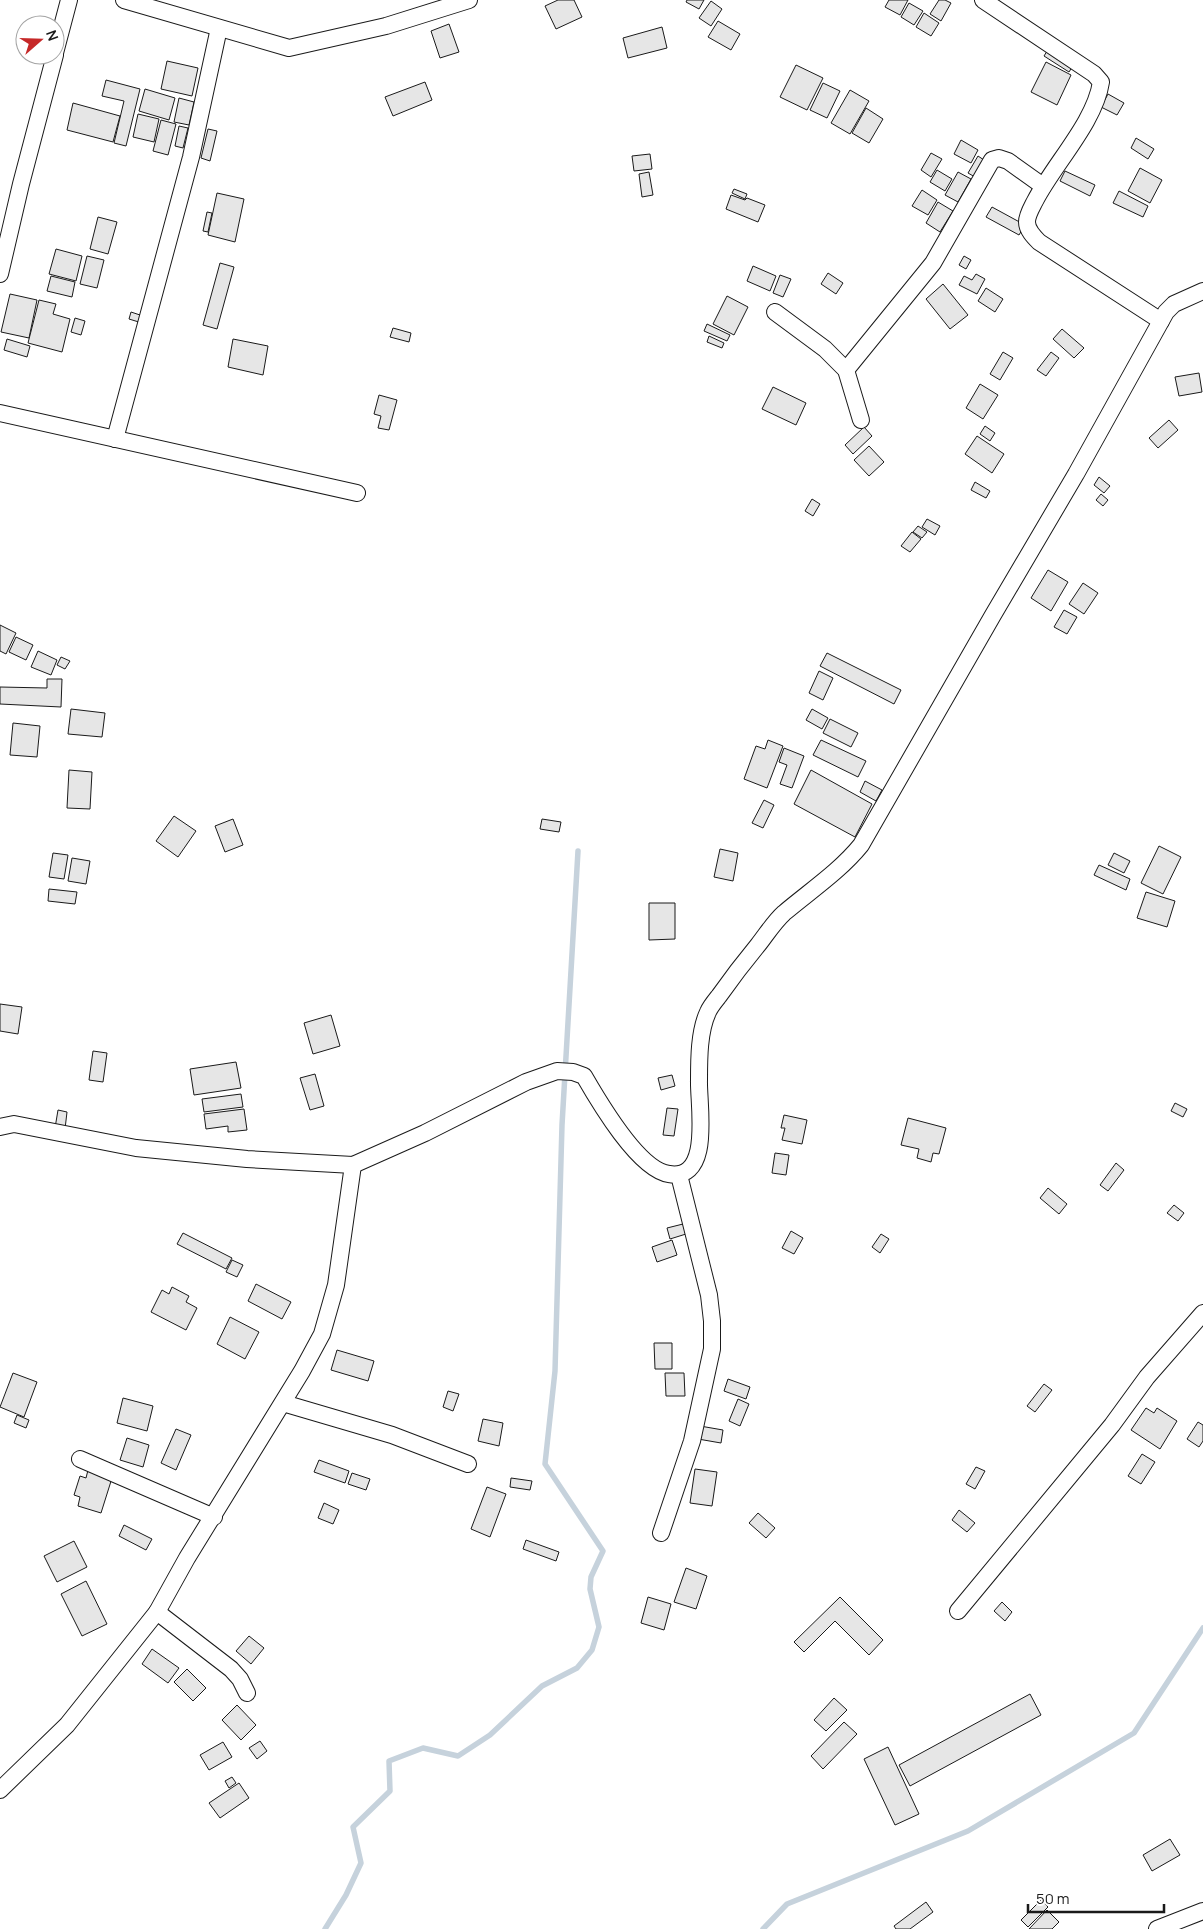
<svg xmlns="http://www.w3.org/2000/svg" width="1203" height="1929" viewBox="0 0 1203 1929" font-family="Manrope,sans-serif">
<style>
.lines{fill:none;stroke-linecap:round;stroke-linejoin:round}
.stream{stroke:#c6d2dc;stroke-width:5.5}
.building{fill:#e6e6e6;stroke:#1a1a1a}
.street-casing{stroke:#1a1a1a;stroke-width:18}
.street{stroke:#fff;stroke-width:16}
</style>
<rect width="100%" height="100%" fill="#fff"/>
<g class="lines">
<g class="stream">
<polyline points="325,1929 346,1895 361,1863 353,1827 390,1791 389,1761 423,1748 458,1756 490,1735 542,1686 577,1668 592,1650 599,1627 590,1589 591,1577 603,1551 545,1464 555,1371 562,1125 578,851"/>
<polyline points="763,1929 787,1904 968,1831 1134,1733 1203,1628"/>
</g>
</g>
<g class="building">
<polygon points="558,0 574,0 582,17 556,29 545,6"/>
<polygon points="687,0 704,0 699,9 686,2"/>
<polygon points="889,0 908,0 900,15 885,7"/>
<polygon points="939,0 945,0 951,3 941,21 930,14"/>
<polygon points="711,1 722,9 711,26 699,18"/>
<polygon points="909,3 923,11 914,25 901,17"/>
<polygon points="924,13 939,23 931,36 916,27"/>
<polygon points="718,21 740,34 731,50 708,37"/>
<polygon points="449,24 459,52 440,58 431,31"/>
<polygon points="662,27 667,48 628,58 623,38"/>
<polygon points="1049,48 1074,64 1069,72 1044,56"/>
<polygon points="167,61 198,68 192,96 161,89"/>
<polygon points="1046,62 1071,75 1057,105 1031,92"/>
<polygon points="796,65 823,78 807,110 780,97"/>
<polygon points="106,80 140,89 126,146 114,143 124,101 102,96"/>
<polygon points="425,82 432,100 393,116 385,97"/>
<polygon points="823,83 840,91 827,118 810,110"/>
<polygon points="145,89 175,98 169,120 139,111"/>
<polygon points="850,90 869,101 850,134 831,123"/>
<polygon points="1108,94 1124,103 1117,115 1101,107"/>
<polygon points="179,98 194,102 189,125 174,122"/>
<polygon points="73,103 120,116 113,142 67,130"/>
<polygon points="866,108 883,119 869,143 852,133"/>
<polygon points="138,114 159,119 154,142 133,137"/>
<polygon points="161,120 176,124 168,155 153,151"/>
<polygon points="179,126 188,128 183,148 175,146"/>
<polygon points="208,129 217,131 210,161 201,158"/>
<polygon points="1136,138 1154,149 1148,159 1131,148"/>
<polygon points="961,140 978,150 971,163 954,154"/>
<polygon points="931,153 942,159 931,177 921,170"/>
<polygon points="650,154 652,169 634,171 632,156"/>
<polygon points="978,156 984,160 975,177 968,173"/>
<polygon points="1140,168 1162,180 1150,203 1128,191"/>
<polygon points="937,170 952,179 945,191 930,182"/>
<polygon points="1065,171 1095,185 1090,196 1060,181"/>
<polygon points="649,172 653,195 642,197 639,174"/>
<polygon points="958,172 971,179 958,202 945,195"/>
<polygon points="734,189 747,194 745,199 732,193"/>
<polygon points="922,190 937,200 928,215 912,206"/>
<polygon points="1119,191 1148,206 1143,217 1113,203"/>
<polygon points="217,193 244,199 235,242 208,235"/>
<polygon points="731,195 745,200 747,198 765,205 758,222 726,209"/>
<polygon points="938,202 953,211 940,232 926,223"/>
<polygon points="992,207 1025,225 1019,235 986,217"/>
<polygon points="207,212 212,213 208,232 203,231"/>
<polygon points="98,217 117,222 108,254 90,249"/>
<polygon points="56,249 82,256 76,281 49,274"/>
<polygon points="87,256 104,260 97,288 80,284"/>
<polygon points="964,256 971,260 966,269 959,265"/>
<polygon points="220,263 234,267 217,329 203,325"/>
<polygon points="753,266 776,276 770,291 747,281"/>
<polygon points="828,273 843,283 836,294 821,284"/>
<polygon points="976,274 985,279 977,294 959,285 964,276 972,280"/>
<polygon points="780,275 791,279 783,297 773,293"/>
<polygon points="51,276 75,282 72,297 47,291"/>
<polygon points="943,284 968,315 950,329 926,299"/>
<polygon points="986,288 1003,299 995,312 978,301"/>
<polygon points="10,294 37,300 29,338 1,332"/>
<polygon points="727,296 748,307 734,335 713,324"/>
<polygon points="39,300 56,304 53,314 70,319 62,352 28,343"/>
<polygon points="131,312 143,316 142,323 129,319"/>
<polygon points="75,318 85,321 81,335 71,332"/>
<polygon points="707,324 730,335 727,341 704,331"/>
<polygon points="393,328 411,333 409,342 390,337"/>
<polygon points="1062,329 1084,348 1074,358 1053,339"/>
<polygon points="709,336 724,343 722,348 707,342"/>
<polygon points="7,339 30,346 27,357 4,350"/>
<polygon points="233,339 268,346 263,375 228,367"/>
<polygon points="1003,352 1013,358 1000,380 990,374"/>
<polygon points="1051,352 1059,358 1046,376 1037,370"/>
<polygon points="1199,373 1202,392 1179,396 1175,377"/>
<polygon points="980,384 998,395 983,419 966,408"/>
<polygon points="773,387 806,403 796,425 762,409"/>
<polygon points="379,395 397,400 389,430 378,428 381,416 374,414"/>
<polygon points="1169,420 1178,430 1158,448 1149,438"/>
<polygon points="985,426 995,433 990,441 980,434"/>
<polygon points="864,427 872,436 853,454 845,445"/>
<polygon points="977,436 1004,454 992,473 965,454"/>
<polygon points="869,446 884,462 869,476 854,460"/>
<polygon points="1099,477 1110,486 1104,493 1094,485"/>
<polygon points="975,482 990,491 986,498 971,490"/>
<polygon points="1101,494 1108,500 1103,506 1096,500"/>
<polygon points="812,499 820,504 813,516 805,511"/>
<polygon points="927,519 940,526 935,535 922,527"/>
<polygon points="918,526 927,532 922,538 913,532"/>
<polygon points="912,532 921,539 910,552 901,546"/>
<polygon points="1048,570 1068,582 1051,611 1031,598"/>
<polygon points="1083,583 1098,593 1084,614 1069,604"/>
<polygon points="1064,610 1077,617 1067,634 1054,627"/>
<polygon points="0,625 16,633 6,654 0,651"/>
<polygon points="16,637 33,645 26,660 9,652"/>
<polygon points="38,651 57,660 51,675 31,667"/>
<polygon points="827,653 901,690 894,704 820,666"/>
<polygon points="61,657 70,661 65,669 57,665"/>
<polygon points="819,671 833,678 823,700 809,693"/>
<polygon points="47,679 62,679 61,707 0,704 0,687 47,688"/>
<polygon points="71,709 105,713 102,737 68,734"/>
<polygon points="812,709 828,718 822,729 806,720"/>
<polygon points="830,719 858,733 851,747 823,733"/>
<polygon points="13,723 40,726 37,757 10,755"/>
<polygon points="768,740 783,746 767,788 744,779 756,746 765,749"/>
<polygon points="821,740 866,761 858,777 813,755"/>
<polygon points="784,748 804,756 792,788 780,784 787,765 779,762"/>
<polygon points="69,770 92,772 90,809 67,808"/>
<polygon points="811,770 872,804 855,837 794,804"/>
<polygon points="865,781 882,790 876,801 860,792"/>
<polygon points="764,800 774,805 763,828 752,823"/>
<polygon points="174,816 196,831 178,857 156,841"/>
<polygon points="233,819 243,845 225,852 215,826"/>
<polygon points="542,819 561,822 559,832 540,829"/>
<polygon points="1159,846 1181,857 1163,894 1141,883"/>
<polygon points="720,849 738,853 733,881 714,877"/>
<polygon points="53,853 68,855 64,879 49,877"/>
<polygon points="1114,853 1130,861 1124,873 1108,865"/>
<polygon points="72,858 90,861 86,884 68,881"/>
<polygon points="1099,865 1130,879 1126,890 1094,875"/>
<polygon points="49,889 77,892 75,904 48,901"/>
<polygon points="1146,892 1175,901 1167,927 1137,918"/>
<polygon points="649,903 675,903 675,939 649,940"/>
<polygon points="0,1004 22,1007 18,1034 0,1031"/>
<polygon points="331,1015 340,1046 313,1054 304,1023"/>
<polygon points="93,1051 107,1053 103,1082 89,1080"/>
<polygon points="236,1062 241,1088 194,1095 190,1069"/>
<polygon points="315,1074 324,1106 310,1110 300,1078"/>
<polygon points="672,1075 675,1086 661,1090 658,1078"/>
<polygon points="241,1094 243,1107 204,1112 202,1099"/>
<polygon points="1175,1103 1187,1109 1183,1117 1171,1111"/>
<polygon points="667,1108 678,1109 674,1136 663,1135"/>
<polygon points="244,1109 247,1130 228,1132 228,1126 206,1129 204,1114"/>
<polygon points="58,1110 67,1112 65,1129 55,1128"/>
<polygon points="784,1115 807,1120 802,1144 782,1140 785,1128 781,1128"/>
<polygon points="908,1118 946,1128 939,1154 933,1153 931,1162 917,1158 919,1149 901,1145"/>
<polygon points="775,1153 789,1155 786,1175 772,1173"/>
<polygon points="1116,1163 1124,1170 1108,1191 1100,1185"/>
<polygon points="1048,1188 1067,1204 1059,1214 1040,1198"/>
<polygon points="1174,1205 1184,1213 1178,1221 1167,1213"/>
<polygon points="683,1224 686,1234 670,1239 667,1228"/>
<polygon points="791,1231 803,1238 794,1254 782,1248"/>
<polygon points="183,1233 232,1258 226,1269 177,1244"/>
<polygon points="881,1234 889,1239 880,1253 872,1247"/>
<polygon points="672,1240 677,1255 657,1262 652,1247"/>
<polygon points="232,1260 243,1265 237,1277 226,1272"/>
<polygon points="256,1284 291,1302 282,1319 248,1301"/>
<polygon points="172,1287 189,1296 186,1302 197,1308 186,1330 151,1312 162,1290 169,1294"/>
<polygon points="230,1317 259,1332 245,1359 217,1344"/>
<polygon points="654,1343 672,1343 672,1369 655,1369"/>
<polygon points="337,1350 374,1361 368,1381 331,1370"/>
<polygon points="13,1373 37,1382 24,1417 0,1407"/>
<polygon points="665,1373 684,1373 685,1396 666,1396"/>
<polygon points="728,1379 750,1387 746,1399 724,1391"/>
<polygon points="1044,1384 1052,1390 1035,1412 1027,1406"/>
<polygon points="448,1391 459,1394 453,1411 443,1407"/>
<polygon points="123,1398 153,1406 147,1431 117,1423"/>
<polygon points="738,1399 749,1404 740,1426 729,1421"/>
<polygon points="1146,1408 1154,1413 1157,1408 1177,1421 1160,1449 1131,1430"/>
<polygon points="17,1415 29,1420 26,1428 14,1423"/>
<polygon points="483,1419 503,1423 499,1446 478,1441"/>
<polygon points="1198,1422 1203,1425 1203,1441 1199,1447 1187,1439"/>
<polygon points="700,1426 723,1430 721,1443 698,1439"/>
<polygon points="176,1429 191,1435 176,1470 161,1463"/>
<polygon points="127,1438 149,1445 143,1467 120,1460"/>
<polygon points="1142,1454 1155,1462 1141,1484 1128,1476"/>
<polygon points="319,1460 349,1471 345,1483 314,1472"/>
<polygon points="976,1467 985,1471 975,1489 966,1484"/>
<polygon points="695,1469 717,1472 712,1506 690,1503"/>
<polygon points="88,1470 112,1478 101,1513 78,1506 80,1497 74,1495 80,1476 86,1478"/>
<polygon points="352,1473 370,1479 366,1490 348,1484"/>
<polygon points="511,1478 532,1481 530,1490 510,1487"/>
<polygon points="487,1487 506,1494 490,1537 471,1529"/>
<polygon points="324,1503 339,1510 333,1524 318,1518"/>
<polygon points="959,1510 975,1523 967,1532 952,1520"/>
<polygon points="758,1513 775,1528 766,1538 749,1523"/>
<polygon points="124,1525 152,1539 146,1550 119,1536"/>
<polygon points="526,1540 559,1552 556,1561 523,1549"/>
<polygon points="74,1541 87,1567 57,1582 44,1556"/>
<polygon points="686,1568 707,1576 696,1609 674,1602"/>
<polygon points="86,1581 107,1624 82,1636 61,1594"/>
<polygon points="648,1597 671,1604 664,1630 641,1623"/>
<polygon points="840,1597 883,1640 869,1655 835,1621 804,1652 794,1642"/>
<polygon points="1002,1602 1012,1612 1005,1621 994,1611"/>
<polygon points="249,1636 264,1648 251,1664 236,1651"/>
<polygon points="152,1649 179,1668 168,1683 142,1664"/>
<polygon points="187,1669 206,1688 193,1701 174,1682"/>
<polygon points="1030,1694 1041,1715 910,1786 899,1765"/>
<polygon points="834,1698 847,1710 826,1731 814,1720"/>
<polygon points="237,1705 256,1725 241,1740 222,1720"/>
<polygon points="844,1722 857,1734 823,1769 811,1756"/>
<polygon points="260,1741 267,1751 257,1759 249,1748"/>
<polygon points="223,1742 232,1757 209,1770 200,1755"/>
<polygon points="888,1747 919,1814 895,1825 864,1759"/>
<polygon points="232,1777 236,1783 229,1788 225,1781"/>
<polygon points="239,1783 249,1798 220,1818 209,1803"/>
<polygon points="1170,1839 1180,1855 1152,1871 1143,1855"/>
<polygon points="1041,1900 1048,1907 1028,1927 1021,1920"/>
<polygon points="926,1902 933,1912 910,1929 896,1929 894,1926"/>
<polygon points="1047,1910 1059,1922 1052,1929 1029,1929"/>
</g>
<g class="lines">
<g class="street-casing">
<g id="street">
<polyline points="124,0 289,48 386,26 469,0"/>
<path d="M 983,0 L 1094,74 L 1101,82 C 1095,122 1054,164 1035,201 C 1032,207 1027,215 1027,222 C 1027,230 1034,237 1039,242 L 1161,321"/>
<polyline points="55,53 69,0"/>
<polyline points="0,274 21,184 55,55"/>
<polyline points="775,312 825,349 846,370 861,420"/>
<polyline points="846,370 933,263 992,160 999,158 1008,161 1043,186"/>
<polyline points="0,413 357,493"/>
<polyline points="115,439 191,157 219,28"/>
<path d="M 0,1127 L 14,1124 L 136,1148 L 247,1159 L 353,1165 L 425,1133 L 526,1082 L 557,1071 L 573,1072 L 584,1076 C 599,1102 639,1170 669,1174 C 713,1181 698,1104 699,1080 C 699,1059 699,1031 708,1012 C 710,1007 715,1001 719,996 C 731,979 744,962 758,945 C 766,935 774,922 784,913 C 810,891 840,871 861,845 L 993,615 L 1076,474 L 1166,312 L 1174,304 L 1203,291"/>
<polyline points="283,1403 392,1435 468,1464"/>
<polyline points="80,1459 214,1517"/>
<polyline points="661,1533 692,1441 712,1349 712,1321 709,1295 679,1175"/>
<polyline points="958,1611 1112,1425 1147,1377 1203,1313"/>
<polyline points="157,1612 231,1669 240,1679 247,1693"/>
<polyline points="0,1790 67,1725 157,1612 187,1558 302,1371 322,1334 336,1285 353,1165"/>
<polyline points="1157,1929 1203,1911"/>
</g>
</g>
<use href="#street" class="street"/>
</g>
<g transform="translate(40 40) rotate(70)"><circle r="24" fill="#ffffff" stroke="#a3a3a3"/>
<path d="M0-4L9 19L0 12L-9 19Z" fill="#c62828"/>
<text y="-8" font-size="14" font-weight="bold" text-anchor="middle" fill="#1a1a1a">N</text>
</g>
<path d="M1028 1904v8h136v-8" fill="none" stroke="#1a1a1a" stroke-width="2.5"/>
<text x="1036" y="1904" font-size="15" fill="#1a1a1a" stroke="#ffffff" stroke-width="4" paint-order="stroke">50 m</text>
</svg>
